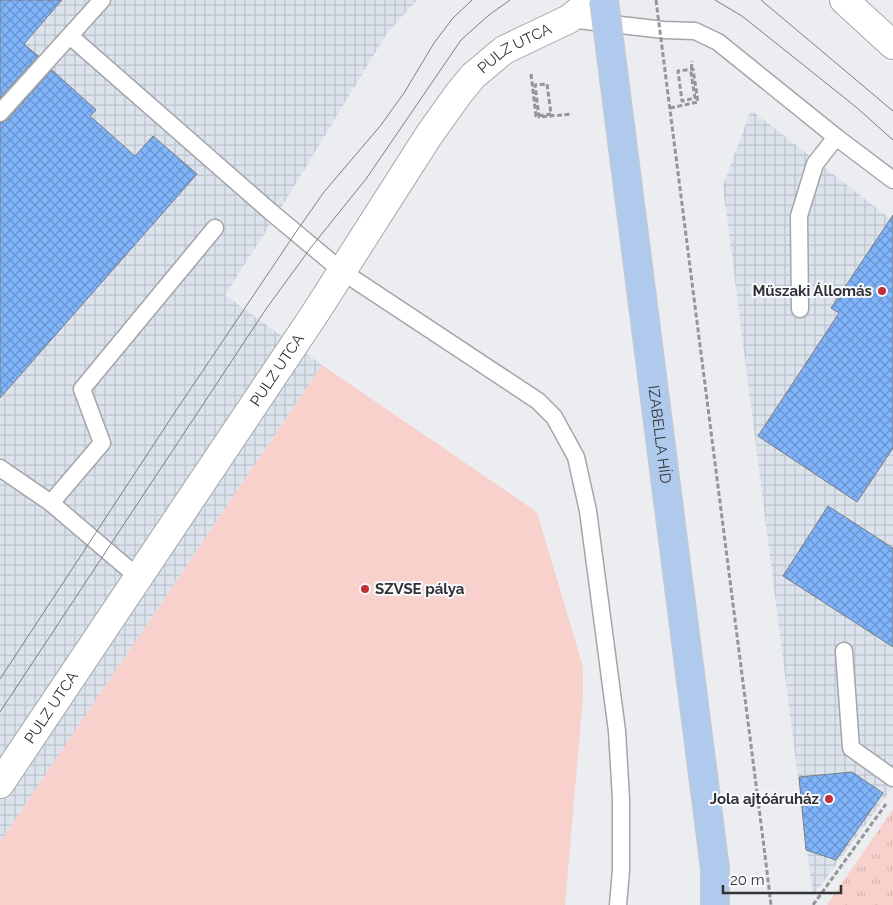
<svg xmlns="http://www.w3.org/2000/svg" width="893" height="905" viewBox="0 0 893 905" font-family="Raleway,sans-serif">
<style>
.industrial{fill:url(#industrial-grid)}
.grass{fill:url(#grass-tufts)}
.pitch{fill:#f8d1cd}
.building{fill:url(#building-cross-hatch);stroke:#7b7d80}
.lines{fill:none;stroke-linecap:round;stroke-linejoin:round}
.lane-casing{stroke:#a4a6a9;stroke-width:19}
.street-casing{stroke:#a4a6a9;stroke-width:30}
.primary-casing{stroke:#c9caca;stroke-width:30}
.path{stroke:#949698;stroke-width:3;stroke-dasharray:5 2.5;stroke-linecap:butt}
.lane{stroke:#fff;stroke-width:16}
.street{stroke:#fff;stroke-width:28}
.primary{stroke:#b0caed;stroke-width:28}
.tram{stroke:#7e7f81;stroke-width:1}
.primary-bridge-casing{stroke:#c9caca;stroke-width:30;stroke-linecap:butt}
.path-bridge{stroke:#949698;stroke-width:3;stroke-dasharray:5 2.5;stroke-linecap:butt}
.primary-bridge{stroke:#b0caed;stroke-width:28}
.poi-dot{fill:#c03034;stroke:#f8fafe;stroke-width:2}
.labels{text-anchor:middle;stroke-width:4;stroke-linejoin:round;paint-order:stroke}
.street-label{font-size:15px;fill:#313233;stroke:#f8fafe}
.poi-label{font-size:15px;font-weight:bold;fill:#313233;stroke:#f8fafe;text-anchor:end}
</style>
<defs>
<pattern id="industrial-grid" width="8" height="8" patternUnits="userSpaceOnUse" patternTransform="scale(1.25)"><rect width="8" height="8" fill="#dce3ed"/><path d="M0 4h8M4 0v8" fill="none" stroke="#bdc3cc"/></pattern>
<pattern id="grass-tufts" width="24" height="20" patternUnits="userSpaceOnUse" patternTransform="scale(1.25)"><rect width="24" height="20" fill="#f8d1cd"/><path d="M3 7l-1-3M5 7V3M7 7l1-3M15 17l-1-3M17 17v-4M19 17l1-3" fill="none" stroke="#d5b4b0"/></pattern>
<pattern id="building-cross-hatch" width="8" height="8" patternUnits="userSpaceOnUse" patternTransform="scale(1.25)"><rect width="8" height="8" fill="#80b4fb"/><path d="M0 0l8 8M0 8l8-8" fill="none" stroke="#6993cc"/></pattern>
</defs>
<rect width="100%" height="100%" fill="#ebedf0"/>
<g class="industrial">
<polygon points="0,0 417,0 387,33 289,195 225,295 322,365 0,842"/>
<polygon points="751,110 893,221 893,787 813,896 723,186"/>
</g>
<polygon class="grass" points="893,809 893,905 827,905"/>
<polygon class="pitch" points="322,365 537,512 583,667 583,697 565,905 0,905 0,842"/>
<g class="building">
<polygon points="0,0 62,0 24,44 38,56 0,98"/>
<polygon points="52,70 96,110 90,116 135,156 153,136 197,174 0,398 0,123 7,120"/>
<polygon points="893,215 893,448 857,502 758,436 839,313 831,308"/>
<polygon points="828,506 893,548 893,647 783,576"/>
<polygon points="852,772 883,793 836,860 806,850 799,777"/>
</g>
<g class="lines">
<g class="lane-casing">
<g id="lane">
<polyline points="569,19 664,30 695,31 718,42 836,137 893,180"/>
<polyline points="70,36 271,212 343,272 538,401 554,417 576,457 588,511 617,731 621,799 621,870 618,905"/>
<polyline points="0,113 102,0"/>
<polyline points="800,309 799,216 815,164 836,137"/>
<polyline points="0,468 51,503"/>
<polyline points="139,578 51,503 102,443 82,389 215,228"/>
<polyline points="844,651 851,748 893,778"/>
</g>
</g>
<g class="street-casing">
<g id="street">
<polyline points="844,0 893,45"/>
<path id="s1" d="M 0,784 L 314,315 L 429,135 L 459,93 L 473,76 L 504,50 L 569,19 L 593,0"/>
</g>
</g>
<g class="primary-casing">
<polyline id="primary" points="715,905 715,869"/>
</g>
<g class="path">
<polyline points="531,74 536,116 551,114 547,84 535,85 539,117 572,114"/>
<polyline points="670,108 698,102 693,69 678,71 682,101 695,98 691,73 692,61"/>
<polyline points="765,855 771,905"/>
<polyline points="813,905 886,804"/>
</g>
<use href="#lane" class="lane"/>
<use href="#street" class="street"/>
<use href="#primary" class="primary"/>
<g class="tram">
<polyline points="715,0 742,16 856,107 893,140"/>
<polyline points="761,0 893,111"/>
<polyline points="0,679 175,412 296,232 324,192 381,125 404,93 434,43 453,18 472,0"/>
<polyline points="0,712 266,309 312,246 366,179 461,40 489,15 510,0"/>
</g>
<g class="primary-bridge-casing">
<g id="primary-bridge">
<path id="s2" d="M 604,0 L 715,869"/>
</g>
</g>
<polyline class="path-bridge" points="656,0 765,855"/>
<use href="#primary-bridge" class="primary-bridge"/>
</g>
<g class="poi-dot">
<circle cx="882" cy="291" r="5"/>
<circle cx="365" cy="589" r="5"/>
<circle cx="829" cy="799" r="5"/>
</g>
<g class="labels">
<g class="street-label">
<text dy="5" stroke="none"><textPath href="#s1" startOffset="902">PULZ UTCA</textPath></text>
<text dy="5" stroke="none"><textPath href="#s1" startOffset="498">PULZ UTCA</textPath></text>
<text dy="5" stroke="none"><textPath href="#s2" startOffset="438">IZABELLA HÍD</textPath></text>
<text dy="5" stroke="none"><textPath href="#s1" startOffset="92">PULZ UTCA</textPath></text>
</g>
<g class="poi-label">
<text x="872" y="296">Műszaki Állomás</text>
<text x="375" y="594" text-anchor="start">SZVSE pálya</text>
<text x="819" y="804">Jola ajtóáruház</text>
</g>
</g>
<path d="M723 885v8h118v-8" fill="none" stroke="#313233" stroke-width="2.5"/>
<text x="730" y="885" font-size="15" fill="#313233" stroke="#f8fafe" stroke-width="4" paint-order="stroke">20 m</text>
</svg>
